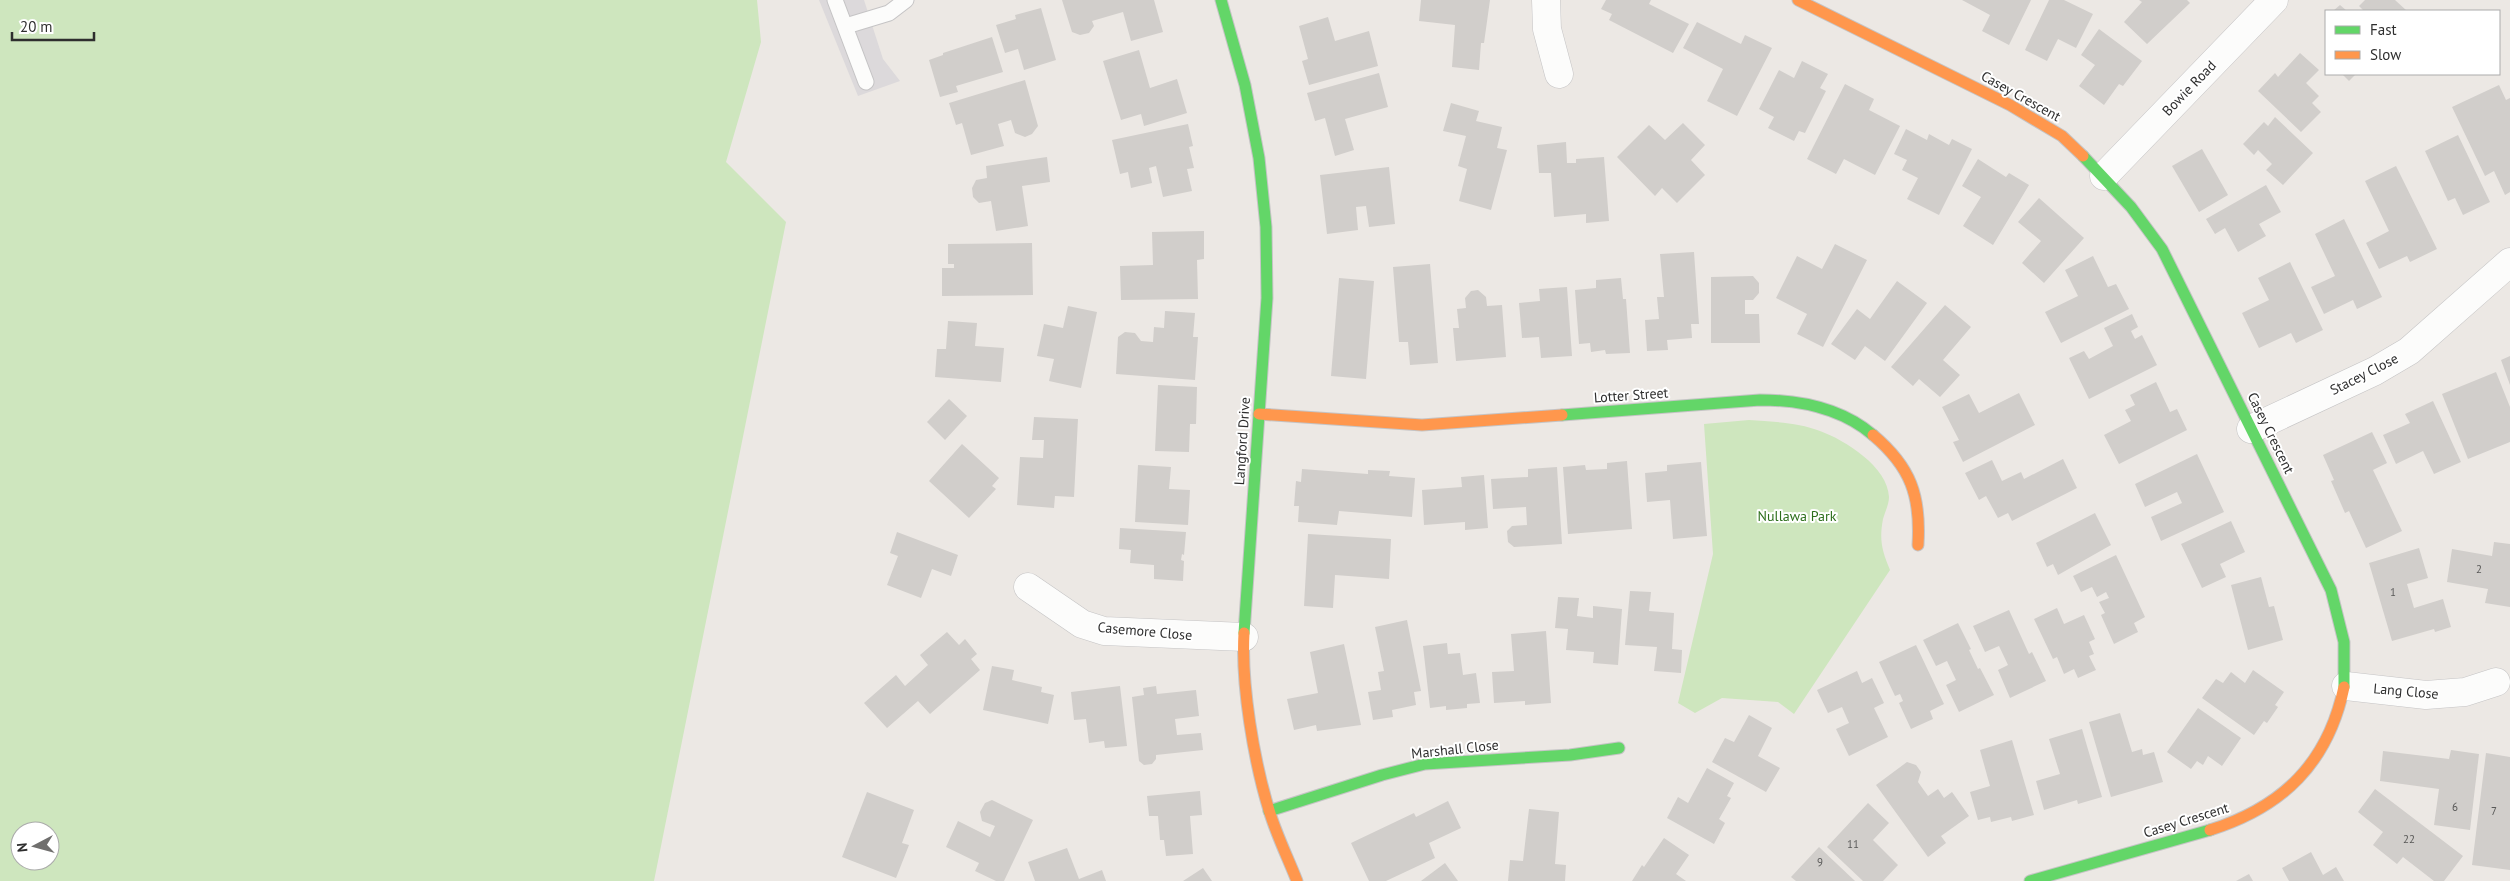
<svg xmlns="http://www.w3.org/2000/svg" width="2510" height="881" viewBox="0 0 2510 881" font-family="'PT Sans',sans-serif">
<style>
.industrial{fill:#dcd9db}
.green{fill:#cee6be;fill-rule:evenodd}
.building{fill:#d1cecb}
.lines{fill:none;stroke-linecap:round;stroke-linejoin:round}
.lane-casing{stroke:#c5c4c5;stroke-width:17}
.street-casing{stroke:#c5c4c5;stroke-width:29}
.fast-casing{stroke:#c5c4c5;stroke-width:13}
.slow-casing{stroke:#c5c4c5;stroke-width:13}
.lane{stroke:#fcfcfb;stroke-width:15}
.street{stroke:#fcfcfb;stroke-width:28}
.fast{stroke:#63d668;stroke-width:11}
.slow{stroke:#ff974d;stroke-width:11}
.labels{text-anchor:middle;stroke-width:4;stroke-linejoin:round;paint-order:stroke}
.number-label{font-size:11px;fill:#585857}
.street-label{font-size:14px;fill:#2e2e2e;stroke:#fff}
.park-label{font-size:14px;fill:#2c6e1b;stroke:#fff}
</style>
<rect width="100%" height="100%" fill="#ece8e4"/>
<polygon class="industrial" points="819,0 864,0 883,59 900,81 858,96"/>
<g class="green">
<path d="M 0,0 L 757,0 L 761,42 L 726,162 L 786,222 L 654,881 L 0,881 ZM 20,831 L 50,831 L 50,861 L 20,861 Z"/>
<path d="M 1749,420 C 1773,422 1798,422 1820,431 C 1845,440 1888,467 1889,497 C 1889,504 1885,512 1883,519 C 1879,540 1882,551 1890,570 L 1794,714 L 1778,702 L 1722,698 L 1695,713 L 1678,703 L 1713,554 L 1704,424 Z"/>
</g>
<g class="building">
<polygon points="1062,0 1154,0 1163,32 1131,41 1123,12 1092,21 1094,26 1089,33 1080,35 1072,32"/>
<polygon points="1421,0 1490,0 1484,43 1481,43 1479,70 1452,67 1455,25 1419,21"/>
<polygon points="1606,0 1651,0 1649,4 1689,24 1673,53 1609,20 1612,14 1601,9"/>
<polygon points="1962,0 2031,0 2009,45 1982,31 1990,15"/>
<polygon points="2049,0 2064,0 2093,14 2076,48 2058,39 2047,61 2025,50"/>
<polygon points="2139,0 2187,0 2190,3 2147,44 2124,22 2142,2"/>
<polygon points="2365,0 2395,0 2407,11 2364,11 2359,6"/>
<polygon points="2340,5 2347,11 2333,11"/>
<polygon points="1041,8 1056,60 1024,70 1018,49 1005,53 996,25 1016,19 1015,15"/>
<polygon points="1328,17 1335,41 1369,31 1378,66 1309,85 1302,61 1308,59 1299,26"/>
<polygon points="1697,22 1741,44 1745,35 1772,48 1737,116 1707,101 1723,69 1683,48"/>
<polygon points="2099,29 2142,61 2123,86 2119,84 2104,105 2079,86 2095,65 2081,55"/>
<polygon points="992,37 1003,72 956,86 958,92 940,97 929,60 943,55 943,53"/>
<polygon points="1139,50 1150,88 1177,79 1187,113 1144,126 1141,114 1121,120 1103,61"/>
<polygon points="2300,53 2319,70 2306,83 2319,96 2312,103 2321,112 2301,132 2258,91 2275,73 2278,77"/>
<polygon points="1802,61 1828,74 1820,88 1826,91 1805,133 1799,131 1794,141 1768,128 1774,117 1759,109 1779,70 1794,78"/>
<polygon points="1379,73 1388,107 1345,119 1354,150 1335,156 1325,118 1315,121 1307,93"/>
<polygon points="2342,74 2356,74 2349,81"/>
<polygon points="1025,80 1038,126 1032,134 1025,137 1015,133 1011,120 998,124 1004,146 971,155 962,123 956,125 949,103"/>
<polygon points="1845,84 1874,99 1869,110 1900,126 1875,175 1844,159 1836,174 1807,159"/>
<polygon points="2499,85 2506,100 2510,98 2510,192 2505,195 2494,171 2485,176 2452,107"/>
<polygon points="1451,103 1479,111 1476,121 1502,127 1497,148 1507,150 1491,210 1459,201 1467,169 1458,166 1466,136 1443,131"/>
<polygon points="2275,117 2313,153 2283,185 2266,170 2272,164 2258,150 2254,155 2243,144 2264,122 2268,126"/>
<polygon points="1683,123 1705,145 1691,160 1705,175 1677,203 1662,188 1655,196 1617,157 1649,125 1665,140"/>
<polygon points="1188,124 1193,146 1189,147 1194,168 1187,169 1192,191 1163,197 1156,166 1149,168 1152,183 1131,188 1128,172 1120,174 1112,140"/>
<polygon points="1906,129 1927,140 1929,134 1949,145 1952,139 1972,149 1939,215 1907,199 1918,178 1902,170 1907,160 1894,154"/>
<polygon points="2458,135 2490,202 2463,215 2455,198 2448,201 2425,151"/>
<polygon points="1566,142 1567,163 1576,163 1576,159 1604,157 1609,221 1586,223 1586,214 1554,217 1551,173 1539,173 1537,145"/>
<polygon points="2202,149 2228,195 2199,212 2172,166"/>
<polygon points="1047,157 1050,182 1022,186 1028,226 996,231 991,201 979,203 973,197 972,188 976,180 987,178 986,166"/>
<polygon points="1978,159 2006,177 2009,173 2029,185 1993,245 1963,226 1981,197 1962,186"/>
<polygon points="2396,166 2437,249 2410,262 2407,256 2379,269 2366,243 2389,231 2365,181"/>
<polygon points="1389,167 1395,224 1369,227 1366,206 1356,207 1358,230 1327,234 1320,175"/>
<polygon points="2266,185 2281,212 2259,224 2266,236 2238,252 2225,228 2215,234 2206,219"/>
<polygon points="2039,198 2084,238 2044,283 2022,263 2041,241 2018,222"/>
<polygon points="2344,219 2382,297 2357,309 2353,300 2324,314 2311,287 2335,276 2315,234"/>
<polygon points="1204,231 1204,259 1197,260 1198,299 1121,300 1120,266 1153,265 1152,232"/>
<polygon points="1032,243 1033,295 942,296 942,268 954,268 954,264 948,264 948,244"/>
<polygon points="1835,244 1867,260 1823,347 1797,334 1807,314 1776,298 1797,256 1822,269"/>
<polygon points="1694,252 1699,324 1691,324 1692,338 1667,340 1668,350 1647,351 1645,320 1659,319 1657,297 1664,297 1660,254"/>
<polygon points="2093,256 2108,287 2116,284 2129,309 2061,343 2045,312 2078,296 2065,270"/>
<polygon points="2290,262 2323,330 2296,343 2291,333 2259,348 2242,313 2269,300 2258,278"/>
<polygon points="1430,264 1438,363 1410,365 1408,342 1399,342 1393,267"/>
<polygon points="1753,276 1759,283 1759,293 1753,300 1745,300 1745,314 1759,314 1760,343 1711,343 1711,277"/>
<polygon points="1339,278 1374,281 1366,379 1331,376"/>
<polygon points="1621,278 1623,299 1626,299 1630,353 1606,354 1605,350 1591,352 1590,343 1579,344 1575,290 1596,288 1596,280"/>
<polygon points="1897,281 1927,303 1885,361 1865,346 1855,360 1831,344 1857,309 1870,319"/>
<polygon points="1567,287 1572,356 1541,358 1539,337 1522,338 1519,303 1540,301 1539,289"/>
<polygon points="1478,290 1486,297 1487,306 1502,305 1506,357 1456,361 1453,328 1459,328 1457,309 1466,308 1465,298 1471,291"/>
<polygon points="1945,305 1971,327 1943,360 1960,375 1940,397 1919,379 1913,386 1891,367"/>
<polygon points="1068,306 1097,312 1081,388 1049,381 1054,359 1037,356 1044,324 1063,328"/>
<polygon points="1165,311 1195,313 1193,337 1198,337 1195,380 1116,374 1118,337 1125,332 1135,333 1141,341 1153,342 1154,327 1164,328"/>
<polygon points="2132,314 2138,327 2131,331 2135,339 2142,335 2157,365 2089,399 2069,358 2084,351 2089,359 2113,346 2104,328"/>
<polygon points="948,321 977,323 975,346 1004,348 1001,382 935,377 937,349 946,349"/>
<polygon points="2510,356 2510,385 2501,360"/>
<polygon points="2496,372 2510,407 2510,442 2468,459 2442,394"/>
<polygon points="2156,382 2170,412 2177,409 2187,430 2119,464 2104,435 2131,421 2125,410 2135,405 2130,395"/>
<polygon points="1158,385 1197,387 1196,424 1190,424 1189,452 1155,451"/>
<polygon points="2019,393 2035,425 1963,462 1953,442 1959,440 1942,407 1969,394 1979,413"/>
<polygon points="949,399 967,416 945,440 927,422"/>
<polygon points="2433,401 2461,462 2434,474 2423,451 2396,464 2383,435 2410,423 2405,414"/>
<polygon points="1034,417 1078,419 1074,497 1055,496 1054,508 1017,505 1020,457 1043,458 1044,440 1032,440"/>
<polygon points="2372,432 2387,463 2373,470 2402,531 2366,548 2349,511 2345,513 2331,481 2334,480 2323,455"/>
<polygon points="962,444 999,478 992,486 996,489 969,518 929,481"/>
<polygon points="2197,454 2224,512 2161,541 2151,517 2182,503 2177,492 2145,507 2135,484"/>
<polygon points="2063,459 2077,488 2012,521 2008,513 1998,518 1986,496 1979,500 1965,473 1992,460 2002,481 2021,472 2024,479"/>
<polygon points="1627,461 1632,529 1568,534 1563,467 1585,465 1586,470 1607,469 1607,463"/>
<polygon points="1701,462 1707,536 1673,539 1670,500 1647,502 1645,473 1667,471 1667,465"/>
<polygon points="1138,465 1171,467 1169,489 1190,490 1188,525 1135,522"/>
<polygon points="1557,467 1562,544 1514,547 1508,542 1507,531 1512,526 1527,525 1526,507 1493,509 1491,479 1528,477 1528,469"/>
<polygon points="1302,469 1368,474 1368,470 1390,471 1389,476 1415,478 1412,517 1339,511 1337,525 1298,522 1299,506 1294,506 1296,481 1301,482"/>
<polygon points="1484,475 1488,528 1465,530 1465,522 1424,525 1422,490 1462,487 1461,477"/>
<polygon points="2095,513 2111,545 2058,575 2053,564 2047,567 2036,543"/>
<polygon points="2231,521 2245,552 2220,564 2226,577 2202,588 2181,544"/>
<polygon points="1120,528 1186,532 1184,555 1182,554 1181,560 1184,561 1183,581 1154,579 1154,565 1130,563 1131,550 1119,549"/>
<polygon points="897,532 958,555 951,576 932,569 921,598 887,585 898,556 890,553"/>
<polygon points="1308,534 1391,539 1389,579 1335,575 1333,608 1304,606"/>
<polygon points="2494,542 2510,544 2510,607 2485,603 2488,589 2447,582 2452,549 2492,556"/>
<polygon points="2419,548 2428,578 2407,584 2414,608 2443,599 2451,627 2435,632 2434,629 2392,641 2369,563"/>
<polygon points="2116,555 2145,617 2134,623 2138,632 2114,644 2101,615 2105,613 2099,602 2109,598 2106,592 2097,597 2092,587 2081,592 2073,576"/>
<polygon points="2261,577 2269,607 2274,606 2283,640 2248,650 2231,585"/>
<polygon points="1630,591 1651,592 1649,611 1674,613 1672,649 1682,650 1681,673 1654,671 1657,647 1625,645"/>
<polygon points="1558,597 1579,598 1577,616 1593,618 1593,606 1622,609 1618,665 1593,663 1594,652 1566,650 1568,629 1555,628"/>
<polygon points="2057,608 2064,624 2084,615 2095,639 2089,642 2094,654 2089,656 2096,670 2078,678 2074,669 2064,674 2057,657 2053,659 2034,619"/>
<polygon points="2009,610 2029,654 2032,652 2046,681 2010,698 1998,670 2008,665 1999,646 1985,652 1973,626"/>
<polygon points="1407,620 1421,691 1414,692 1416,705 1392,710 1393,717 1373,720 1368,692 1381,690 1378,672 1384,671 1375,627"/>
<polygon points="1958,623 1971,649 1969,650 1978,669 1980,668 1994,695 1959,712 1946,685 1956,680 1947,661 1936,666 1923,640"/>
<polygon points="1546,631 1551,703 1525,705 1525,701 1494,703 1492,672 1514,671 1511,634"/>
<polygon points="947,632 959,645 965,639 977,654 971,659 980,670 930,714 918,701 887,728 864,703 896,675 905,686 928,665 920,655"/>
<polygon points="1447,643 1448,654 1460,653 1463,675 1476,673 1480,703 1467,704 1467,708 1446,710 1446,706 1430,708 1423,646"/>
<polygon points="1344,644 1361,725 1317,731 1316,725 1294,730 1287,699 1318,693 1310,652"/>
<polygon points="1916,645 1944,704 1930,711 1933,719 1911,729 1899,703 1903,701 1900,694 1895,696 1879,662"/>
<polygon points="992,666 1014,670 1012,680 1042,687 1041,692 1054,695 1048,724 983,710"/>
<polygon points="2253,670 2284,692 2275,705 2278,707 2267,723 2264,721 2254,735 2202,698 2216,679 2223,683 2231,672 2245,683"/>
<polygon points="1857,671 1862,683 1872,678 1884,703 1874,708 1888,737 1849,756 1836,729 1849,723 1842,707 1828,713 1817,690"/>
<polygon points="1120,686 1127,746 1105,748 1104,741 1089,743 1086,719 1074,720 1071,692"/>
<polygon points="1156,686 1157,694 1196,690 1199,716 1175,719 1177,735 1201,733 1203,750 1156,755 1156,759 1152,764 1144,765 1139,761 1132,697 1144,695 1143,688"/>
<polygon points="2198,708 2241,738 2222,766 2208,756 2203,765 2197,761 2191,769 2167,752"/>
<polygon points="2120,713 2132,752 2142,749 2143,755 2154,752 2163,782 2111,797 2089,722"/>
<polygon points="1749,715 1772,728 1758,756 1780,768 1766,792 1712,762 1725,738 1734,742"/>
<polygon points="2082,729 2102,797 2078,804 2077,800 2044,810 2036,781 2060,774 2049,739"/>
<polygon points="2012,740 2034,815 2012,821 2011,817 1991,822 1990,817 1978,820 1970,792 1990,786 1980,750"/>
<polygon points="2451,750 2479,754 2470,830 2434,825 2439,789 2380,781 2383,751 2449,759"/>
<polygon points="2486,753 2510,757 2510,870 2472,865"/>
<polygon points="1907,762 1916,765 1921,772 1918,782 1928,796 1938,789 1944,798 1952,792 1969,816 1941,836 1946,843 1928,857 1876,785"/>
<polygon points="1707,768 1734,783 1727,796 1731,798 1719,819 1725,823 1714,844 1667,818 1678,797 1688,803"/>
<polygon points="2375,789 2463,856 2444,881 2434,881 2403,857 2397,864 2373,845 2383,832 2358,812"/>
<polygon points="1200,791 1202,815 1190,816 1193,854 1166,856 1164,840 1160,840 1158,816 1149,816 1147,796"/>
<polygon points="867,792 914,810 902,843 909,845 896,878 842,857"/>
<polygon points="992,800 1033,820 1004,881 996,881 975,871 979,863 946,847 958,821 990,837 995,826 982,821 980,812 985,803"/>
<polygon points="1448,801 1461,828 1429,843 1435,858 1386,881 1369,881 1351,843 1414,813 1416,817"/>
<polygon points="1868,803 1889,823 1873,840 1898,865 1883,881 1863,881 1827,847"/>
<polygon points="1529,809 1559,812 1555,864 1566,865 1565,881 1508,881 1510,860 1523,861"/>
<polygon points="1664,838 1689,855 1676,874 1686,881 1632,881 1642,865 1644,867"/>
<polygon points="1819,847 1855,881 1796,881 1791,877"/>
<polygon points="1067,848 1079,879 1102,870 1106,881 1035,881 1028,862"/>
<polygon points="2311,852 2323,875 2336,867 2344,881 2289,881 2282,868"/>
<polygon points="1445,863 1458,881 1421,881"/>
<polygon points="1203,868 1212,881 1183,881"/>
<polygon points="2249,874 2253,881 2236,881"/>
</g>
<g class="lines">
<g class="lane-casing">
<g id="lane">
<polyline points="835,0 866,82"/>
<polyline points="846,26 889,13 906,0"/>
</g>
</g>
<g class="street-casing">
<g id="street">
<polyline points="1546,0 1547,29 1559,74"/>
<polyline points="2104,176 2274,0"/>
<polyline points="2251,429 2375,371 2409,351 2510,262"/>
<polyline points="1028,587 1082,624 1104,631 1244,637"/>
<polyline points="2346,686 2426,695 2465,692 2496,682"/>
</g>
</g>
<g class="fast-casing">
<g id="fast">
<polyline points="1221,0 1245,85 1259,158 1266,227 1267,298 1244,633"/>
<polyline points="2083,156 2131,207 2162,249 2331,590 2344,642 2344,687"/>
<path d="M 1562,415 L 1760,400 C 1801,400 1841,408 1873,435"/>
<polyline points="1269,811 1382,775 1425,764 1570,755 1619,748"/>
<polyline points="2030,881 2210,830"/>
</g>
</g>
<g class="slow-casing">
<g id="slow">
<polyline points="1798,0 2010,105 2062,136 2083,156"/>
<polyline points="1259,414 1422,425 1562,415"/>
<path d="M 1873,435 C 1911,467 1921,496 1918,545"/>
<path d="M 1244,633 C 1241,685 1254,761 1269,810 C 1276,834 1288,858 1297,881"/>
<path d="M 2210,830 C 2283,807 2328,763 2344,687"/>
</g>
</g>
<use href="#lane" class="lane"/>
<use href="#street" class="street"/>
<use href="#fast" class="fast"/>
<use href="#slow" class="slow"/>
</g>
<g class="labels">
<g class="number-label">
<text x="2479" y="573">2</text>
<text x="2393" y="596">1</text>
<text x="2455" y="811">6</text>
<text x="2494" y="815">7</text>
<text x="2409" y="843">22</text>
<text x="1853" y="848">11</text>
<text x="1820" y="866">9</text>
</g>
<g class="street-label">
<text transform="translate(2189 88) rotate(-46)" y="5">Bowie Road</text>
<text transform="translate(2021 96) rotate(29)" y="5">Casey Crescent</text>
<text transform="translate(2364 374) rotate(-27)" y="5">Stacey Close</text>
<text transform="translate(1631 395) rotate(-4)" y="5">Lotter Street</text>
<text transform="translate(2271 433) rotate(64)" y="5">Casey Crescent</text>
<text transform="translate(1242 441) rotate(-86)" y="5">Langford Drive</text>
<text transform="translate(1145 631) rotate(5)" y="5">Casemore Close</text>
<text transform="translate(2406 691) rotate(5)" y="5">Lang Close</text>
<text transform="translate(1455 749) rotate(-6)" y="5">Marshall Close</text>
<text transform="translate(2186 820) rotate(-17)" y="5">Casey Crescent</text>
</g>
<g class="park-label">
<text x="1797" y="521">Nullawa Park</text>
</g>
</g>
<rect x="2325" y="10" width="175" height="65" fill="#ffffff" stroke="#ababab"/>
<rect x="2335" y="26" width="25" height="8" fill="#63d668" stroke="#ababab"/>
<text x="2370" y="35" font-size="15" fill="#2e2e2e">Fast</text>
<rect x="2335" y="51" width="25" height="8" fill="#ff974d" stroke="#ababab"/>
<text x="2370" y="60" font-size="15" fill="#2e2e2e">Slow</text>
<g transform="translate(35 846) rotate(264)"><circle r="24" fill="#ffffff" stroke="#ababab"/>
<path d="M0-4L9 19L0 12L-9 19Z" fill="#706f6e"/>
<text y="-8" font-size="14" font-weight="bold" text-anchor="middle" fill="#2e2e2e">N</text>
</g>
<path d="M12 32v8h82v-8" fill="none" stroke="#2e2e2e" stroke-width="2.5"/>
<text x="20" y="32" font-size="15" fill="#2e2e2e" stroke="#ffffff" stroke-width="4" paint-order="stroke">20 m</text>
</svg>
